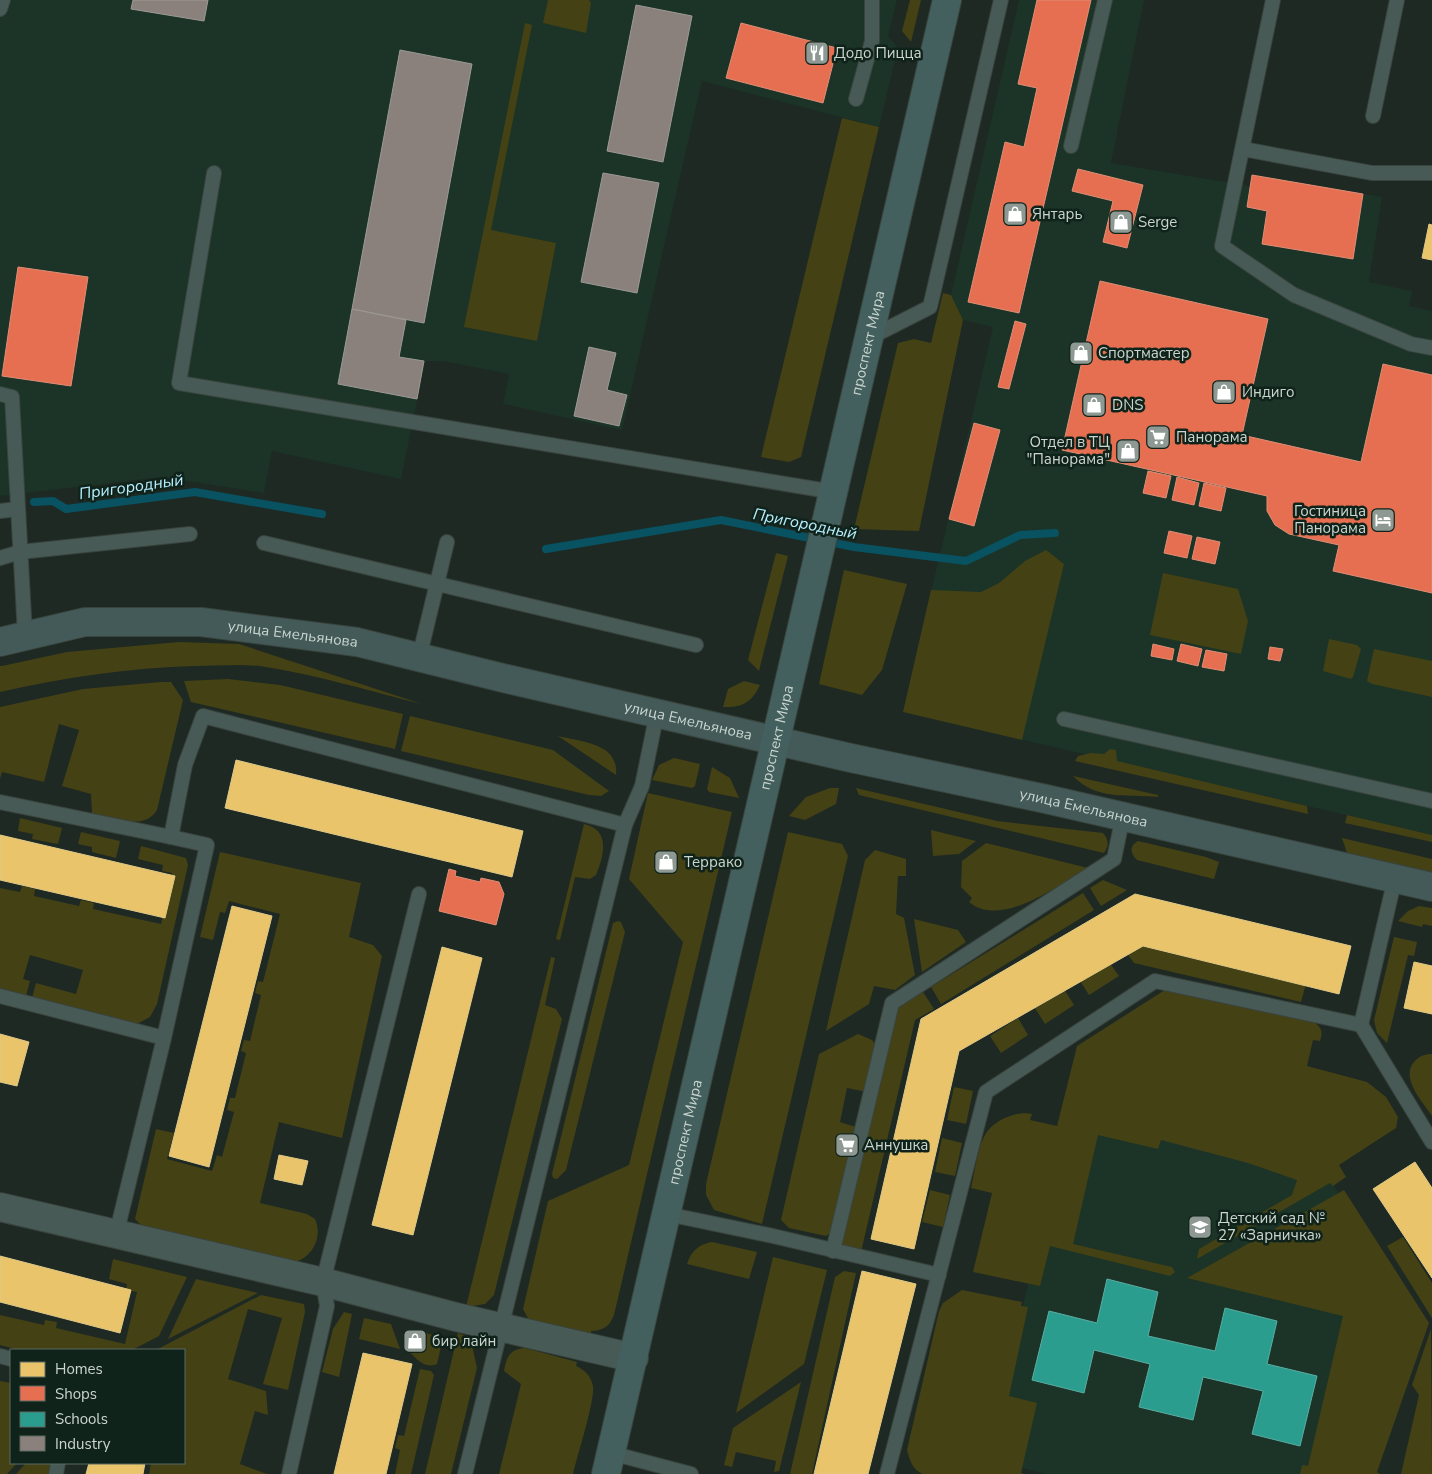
<svg xmlns="http://www.w3.org/2000/svg" width="1432" height="1474" viewBox="0 0 1432 1474" font-family="'Nunito Sans',sans-serif">
<style>
.built{fill:#1b3427}
.green{fill:#444115}
.homes{fill:#e9c46a;stroke:#dfc988}
.shops{fill:#e76f51;stroke:#de8e76}
.schools{fill:#2a9d8f;stroke:#5aaea2}
.industry{fill:#8a817c;stroke:#9d9a95}
.lines{fill:none;stroke-linecap:round;stroke-linejoin:round}
.stream{stroke:#085261;stroke-width:8}
.lane-casing{stroke:#3a443e;stroke-width:16}
.street-casing{stroke:#3a443e;stroke-width:30}
.secondary-casing{stroke:#3a443e;stroke-width:30}
.primary-casing{stroke:#3a443e;stroke-width:30}
.lane{stroke:#475a56;stroke-width:14}
.street{stroke:#475a56;stroke-width:28}
.secondary{stroke:#435a59;stroke-width:28}
.primary{stroke:#435f5e;stroke-width:28}
.labels{text-anchor:middle;stroke-width:5;stroke-linejoin:round;paint-order:stroke}
.poi-label{font-size:15px;fill:#c9d5ce;stroke:#10231a;text-anchor:start}
.street-label{font-size:15px;fill:#c9d5ce;stroke:#10231a}
.water-label{font-size:16px;font-style:italic;fill:#b5eeff;stroke:#10231a}
</style>
<rect width="100%" height="100%" fill="#1e2923"/>
<g class="built">
<polygon points="0,0 897,0 888,36 898,48 879,127 702,81 622,430 503,404 509,374 443,361 425,361 401,479 272,451 264,493 161,477 0,496"/>
<polygon points="1019,0 1144,0 1111,163 1250,186 1252,175 1382,197 1369,282 1412,291 1409,306 1432,311 1432,835 903,712 993,327 963,320 951,295"/>
<polygon points="1297,1124 1418,1326 1390,1437 1361,1429 1349,1474 1046,1474 984,1458 1068,1127"/>
</g>
<g class="green">
<polygon points="548,0 589,0 591,3 586,33 543,23"/>
<polygon points="910,0 921,0 911,42 902,31"/>
<polygon points="525,23 532,25 491,230 556,243 537,341 464,327"/>
<polygon points="842,118 879,127 801,457 789,462 761,457"/>
<polygon points="943,293 951,295 963,320 919,531 854,529 898,343 914,339 931,343"/>
<polygon points="1046,550 1064,564 1022,740 903,712 931,590 981,592 999,583 1025,561"/>
<polygon points="776,553 788,556 759,671 748,660"/>
<polygon points="844,570 907,584 882,670 862,695 819,684"/>
<polygon points="1163,573 1238,589 1248,621 1241,654 1150,635"/>
<polygon points="1329,639 1357,645 1361,649 1353,677 1351,679 1323,671"/>
<path d="M 179,642 L 239,644 L 422,704 C 369,691 314,674 260,666 C 238,664 216,666 195,666 C 129,668 65,677 0,692 L 0,666 L 2,666 L 67,652 Z"/>
<polygon points="1374,649 1432,661 1432,697 1372,684 1367,681"/>
<polygon points="228,679 280,685 403,714 395,749 191,702 184,681"/>
<path d="M 744,681 L 760,685 C 752,702 742,708 723,707 L 728,689 Z"/>
<path d="M 161,682 L 171,682 L 183,700 L 157,810 C 144,832 111,817 92,813 L 91,794 L 62,786 L 79,730 L 59,724 L 44,782 L 2,772 L 0,779 L 0,707 L 83,689 Z"/>
<polygon points="410,716 553,750 609,791 601,796 589,795 401,751"/>
<path d="M 558,736 C 582,742 619,743 616,775 Z"/>
<polygon points="1110,749 1116,750 1117,761 1307,806 1308,814 1075,761 1078,756 1091,753 1104,754"/>
<polygon points="674,758 700,764 695,786 692,788 652,780 659,765"/>
<polygon points="712,767 730,778 739,798 709,792 707,789"/>
<path d="M 1073,776 L 1158,795 L 1158,797 C 1127,794 1097,801 1073,776 Z"/>
<polygon points="830,788 839,788 836,804 805,820 789,816 806,797"/>
<path d="M 856,788 L 997,821 L 1103,833 C 1109,839 1109,846 1104,853 L 859,795 Z"/>
<path d="M 648,793 L 732,812 L 614,1315 C 610,1326 603,1331 591,1331 L 591,1336 L 529,1320 L 523,1309 L 548,1201 L 629,1165 L 683,942 L 629,879 Z"/>
<polygon points="1347,815 1432,835 1432,842 1345,823"/>
<polygon points="20,818 62,828 58,844 32,839 33,834 18,831"/>
<path d="M 584,824 C 611,830 604,856 596,875 L 590,879 L 575,877 L 560,940 L 556,939 Z"/>
<polygon points="931,830 976,841 959,854 933,856"/>
<polygon points="81,832 120,841 116,858 92,852 92,847 78,844"/>
<polygon points="788,832 842,844 848,856 762,1224 714,1210 706,1195 706,1184"/>
<polygon points="1342,838 1432,859 1432,873 1347,853"/>
<path d="M 1138,841 L 1206,857 L 1219,862 L 1214,879 L 1137,860 C 1130,853 1129,846 1138,841 Z"/>
<path d="M 986,843 L 1088,868 C 1059,885 1001,929 969,902 L 972,898 L 961,887 L 962,861 Z"/>
<polygon points="141,846 186,858 188,865 157,1004 150,1017 137,1024 31,1002 36,983 76,994 83,970 30,955 23,979 30,981 25,1000 0,995 0,888 20,892 22,886 35,889 34,896 79,906 81,900 94,903 93,909 161,924 172,873 162,871 163,865 138,859"/>
<polygon points="875,850 906,859 906,876 898,876 896,914 904,918 915,975 895,990 874,986 869,1004 826,1031 865,860"/>
<path d="M 220,852 L 361,883 L 349,937 L 373,945 L 382,956 L 342,1138 L 279,1122 L 260,1203 L 307,1214 L 315,1219 C 323,1236 313,1257 295,1262 L 142,1226 L 135,1219 L 156,1129 L 174,1133 L 167,1159 L 212,1171 L 217,1155 L 222,1157 L 234,1112 L 227,1110 L 230,1098 L 235,1098 L 246,1053 L 241,1051 L 244,1040 L 250,1041 L 261,995 L 255,993 L 258,981 L 263,982 L 280,914 L 229,901 L 225,913 L 220,912 L 213,940 L 200,937 Z"/>
<polygon points="1103,880 1127,890 1101,906 1090,888"/>
<polygon points="1083,893 1094,910 941,1004 931,987"/>
<polygon points="1419,906 1432,908 1432,926 1423,924 1422,927 1398,921 1408,911"/>
<polygon points="914,919 958,930 966,942 922,972"/>
<polygon points="618,921 621,922 625,932 566,1170 557,1179 553,1178 552,1174 613,923"/>
<polygon points="1394,937 1417,942 1414,956 1408,955 1387,1043 1377,1033 1374,1020"/>
<polygon points="1140,944 1306,984 1301,1002 1134,963 1126,952"/>
<polygon points="551,957 555,958 545,1005 556,1009 562,1019 494,1295 485,1304 466,1307"/>
<polygon points="1109,962 1119,976 1089,995 1080,981"/>
<path d="M 1168,988 L 1314,1022 C 1322,1028 1323,1032 1320,1041 L 1313,1040 L 1307,1066 L 1367,1082 L 1386,1097 L 1398,1117 L 1396,1128 L 1339,1165 L 1346,1177 L 1333,1186 L 1330,1183 L 1197,1259 L 1199,1249 L 1292,1195 L 1297,1180 L 1248,1163 L 1161,1140 L 1158,1149 L 1098,1135 L 1073,1244 L 1172,1267 L 1175,1272 L 1170,1276 L 1050,1246 L 1040,1286 L 973,1272 L 992,1193 L 971,1188 C 975,1171 977,1149 985,1135 C 992,1121 1017,1110 1032,1114 L 1030,1120 L 1057,1126 L 1077,1046 Z"/>
<polygon points="1064,989 1074,1005 1045,1024 1035,1008"/>
<polygon points="923,992 934,1009 915,1020 861,1252 842,1246 897,1008"/>
<polygon points="1018,1018 1028,1035 1001,1053 990,1036"/>
<polygon points="858,1034 872,1040 878,1048 867,1092 847,1088 840,1122 859,1128 835,1230 826,1236 789,1228 781,1220 819,1054"/>
<path d="M 1432,1054 L 1432,1116 C 1423,1102 1400,1078 1414,1062 C 1419,1056 1425,1054 1432,1054 Z"/>
<polygon points="954,1087 973,1091 966,1124 947,1120"/>
<polygon points="942,1138 962,1143 955,1176 935,1172"/>
<polygon points="930,1190 950,1195 943,1227 922,1222"/>
<polygon points="1344,1190 1429,1323 1377,1472 1380,1474 1300,1474 1302,1465 1308,1466 1343,1316 1187,1278"/>
<polygon points="1403,1237 1432,1283 1432,1318 1387,1246"/>
<path d="M 712,1242 L 757,1252 L 749,1279 L 687,1264 C 691,1251 699,1244 712,1242 Z"/>
<polygon points="773,1257 827,1270 804,1364 736,1413"/>
<polygon points="113,1259 187,1277 159,1336 132,1350 19,1350 0,1345 0,1315 44,1325 45,1320 57,1322 56,1328 125,1344 137,1292 126,1290 127,1284 109,1279"/>
<polygon points="844,1271 856,1273 812,1474 790,1474 835,1277"/>
<polygon points="196,1279 258,1293 168,1339"/>
<path d="M 962,1290 L 1022,1302 L 1021,1306 L 1028,1307 L 1009,1396 L 1037,1403 L 1021,1473 L 1024,1474 L 923,1474 C 912,1470 910,1460 907,1450 L 939,1311 L 943,1303 Z"/>
<polygon points="261,1295 304,1304 305,1312 288,1390 263,1384 282,1318 248,1309 228,1379 266,1391 268,1415 255,1411 240,1464 267,1474 149,1474 151,1463 184,1463 184,1350 156,1350"/>
<polygon points="344,1312 352,1314 339,1377 322,1372 333,1329"/>
<polygon points="364,1318 391,1324 400,1349 359,1339"/>
<polygon points="1431,1329 1432,1474 1401,1474 1419,1395 1412,1385"/>
<path d="M 416,1330 L 443,1338 L 437,1364 C 425,1369 417,1360 410,1352 Z"/>
<polygon points="458,1333 469,1337 471,1341 477,1368 451,1474 425,1474"/>
<path d="M 525,1348 L 577,1362 L 576,1366 C 585,1370 591,1376 593,1386 C 595,1401 577,1456 573,1474 L 499,1474 L 521,1384 L 504,1371 C 506,1357 510,1349 525,1348 Z"/>
<polygon points="420,1369 431,1371 434,1375 411,1474 395,1474 400,1450 395,1448 398,1435 404,1436"/>
<polygon points="0,1381 11,1383 11,1463 17,1463 7,1474 0,1474"/>
<polygon points="801,1382 779,1471 774,1472 776,1461 736,1452 732,1467 724,1465 733,1428"/>
<polygon points="26,1463 56,1463 53,1474 16,1474"/>
</g>
<g class="homes">
<polygon points="1429,224 1432,225 1432,260 1422,258"/>
<polygon points="236,760 523,831 512,877 225,808"/>
<polygon points="0,835 175,876 165,918 0,880"/>
<polygon points="1135,894 1351,946 1339,994 1143,946 959,1051 914,1249 871,1239 921,1019"/>
<polygon points="232,906 272,916 209,1167 169,1156"/>
<polygon points="442,947 482,958 413,1235 372,1225"/>
<polygon points="1414,962 1432,966 1432,1014 1404,1008"/>
<polygon points="0,1034 29,1042 17,1086 0,1082"/>
<polygon points="279,1155 308,1161 302,1185 274,1179"/>
<polygon points="1415,1162 1432,1188 1432,1278 1373,1189"/>
<polygon points="0,1256 131,1290 120,1333 0,1302"/>
<polygon points="862,1271 916,1284 868,1474 814,1474"/>
<polygon points="363,1353 412,1364 386,1474 334,1474"/>
<polygon points="89,1463 145,1463 143,1474 86,1474"/>
</g>
<g class="shops">
<polygon points="1037,0 1091,0 1019,313 968,302 1005,142 1024,147 1037,88 1018,84"/>
<polygon points="741,23 837,48 823,103 726,78"/>
<polygon points="1078,169 1143,185 1127,248 1103,242 1113,201 1072,191"/>
<polygon points="1252,175 1363,194 1353,259 1262,244 1267,211 1247,207"/>
<polygon points="18,267 88,277 71,386 2,376"/>
<polygon points="1100,281 1268,319 1242,435 1361,462 1383,364 1432,375 1432,593 1333,571 1339,545 1289,534 1275,525 1267,511 1267,496 1062,450"/>
<polygon points="1015,321 1026,324 1009,389 998,387"/>
<polygon points="974,423 1000,430 974,526 949,519"/>
<polygon points="1148,471 1171,476 1166,498 1143,493"/>
<polygon points="1177,477 1199,483 1194,505 1172,500"/>
<polygon points="1204,483 1226,488 1221,511 1199,506"/>
<polygon points="1169,531 1192,536 1187,558 1164,553"/>
<polygon points="1197,537 1220,542 1215,564 1192,559"/>
<polygon points="1153,644 1174,649 1172,660 1151,656"/>
<polygon points="1181,644 1202,649 1198,666 1177,661"/>
<polygon points="1270,647 1283,649 1280,661 1268,659"/>
<polygon points="1206,650 1227,654 1224,671 1202,667"/>
<polygon points="449,869 456,871 455,876 480,882 481,878 499,882 504,894 496,925 439,911"/>
</g>
<polygon class="schools" points="1107,1279 1158,1292 1148,1336 1215,1351 1225,1308 1277,1321 1267,1364 1317,1376 1300,1446 1252,1434 1263,1391 1203,1377 1193,1420 1139,1407 1150,1364 1094,1350 1084,1393 1032,1380 1049,1311 1097,1323"/>
<g class="industry">
<polygon points="133,0 208,0 204,21 131,9"/>
<polygon points="636,5 692,16 663,162 607,151"/>
<polygon points="400,50 472,64 424,323 352,309"/>
<polygon points="603,173 659,183 637,293 581,282"/>
<polygon points="352,309 406,320 399,357 424,361 417,399 338,384"/>
<polygon points="589,347 616,353 607,390 627,395 619,426 574,416"/>
</g>
<g class="lines">
<g class="stream">
<polyline points="34,502 53,501 66,509 195,492 322,514"/>
<polyline points="546,549 721,520 854,547 966,561 1020,535 1055,533"/>
</g>
<g class="lane-casing">
<g id="lane">
<polyline points="1273,0 1222,246 1294,295 1411,344 1432,348"/>
<polyline points="0,9 3,0"/>
<polyline points="856,99 872,41 872,0"/>
<polyline points="1373,116 1397,0"/>
<polyline points="1071,146 1105,0"/>
<polyline points="1243,149 1372,173 1432,173"/>
<polyline points="214,173 179,383 834,492"/>
<polyline points="869,338 930,307 1001,0"/>
<polyline points="0,394 12,397 25,635"/>
<polyline points="0,511 18,509"/>
<polyline points="264,543 696,645"/>
<polyline points="0,558 20,552 190,534"/>
<polyline points="419,658 447,542"/>
<polyline points="1064,719 1432,801"/>
<polyline points="0,802 171,837 185,765 203,716 625,825"/>
<polyline points="0,996 164,1038 116,1235"/>
<polyline points="1361,1025 1432,1142"/>
<polyline points="164,1038 207,845 171,837"/>
<polyline points="667,1214 773,1236 939,1275"/>
<polyline points="833,1251 892,1003 1114,859 1123,816"/>
<polyline points="0,1356 11,1359"/>
<polyline points="611,1453 691,1474"/>
<polyline points="56,1474 58,1463"/>
<polyline points="289,1474 327,1306 323,1282 419,894"/>
<polyline points="465,1474 625,825 642,786 657,713"/>
<polyline points="887,1474 986,1092 1155,981 1361,1025 1395,878"/>
</g>
</g>
<g class="street-casing">
<polyline id="street" points="0,1207 323,1282 456,1317 634,1358"/>
</g>
<g class="secondary-casing">
<g id="secondary">
<path id="s1" d="M 0,642 L 85,622 L 201,622 L 357,642 L 503,678 L 851,758 L 1046,799 L 1432,887"/>
</g>
</g>
<g class="primary-casing">
<g id="primary">
<path id="s2" d="M 606,1474 L 947,0"/>
</g>
</g>
<use href="#lane" class="lane"/>
<use href="#street" class="street"/>
<use href="#secondary" class="secondary"/>
<use href="#primary" class="primary"/>
</g>
<defs>
<g id="restaurant-square" transform="scale(1.25)"><rect x="-9" y="-9" width="18" height="18" rx="4" fill="#8d9992" stroke="#10231a"/><path d="M-5-6h1v4h1v-4h1v4h1v-4h1v5L-1.5 .5V6h-2V.5L-5-1ZM5-6V6H3V1.5H1.5Q1.5-4 5-6Z" fill="#fff"/></g>
<g id="shop-square" transform="scale(1.25)"><rect x="-9" y="-9" width="18" height="18" rx="4" fill="#8d9992" stroke="#10231a"/><path d="M-5-2.5h2.3a2.7 3.5 0 0 1 5.4 0H5L5.5 6h-11ZM-1.5-2.5h3a1.5 2.3 0 0 0-3 0Z" fill="#fff"/></g>
<g id="supermarket-square" transform="scale(1.25)"><rect x="-9" y="-9" width="18" height="18" rx="4" fill="#8d9992" stroke="#10231a"/><path d="M-6-5.5h2.5l.6 2H6L4.5 2H-2.5L-4.4-4H-6ZM-1.5 3.2a1.3 1.3 0 1 0 .1 0ZM3 3.2a1.3 1.3 0 1 0 .1 0Z" fill="#fff"/></g>
<g id="hotel-square" transform="scale(1.25)"><rect x="-9" y="-9" width="18" height="18" rx="4" fill="#8d9992" stroke="#10231a"/><path d="M-6-4.5h1.5V1H6V5H4.5V3h-9V5H-6ZM-4 0a1.8 1.8 0 1 1 3.6 0ZM.5 0V-2.5h3Q6-2.5 6 0Z" fill="#fff"/></g>
<g id="school-square" transform="scale(1.25)"><rect x="-9" y="-9" width="18" height="18" rx="4" fill="#8d9992" stroke="#10231a"/><path d="M0-5L7-2L0 1L-7-2ZM-4 1L0 2.5L4 1V4Q0 6-4 4Z" fill="#fff"/></g>
</defs>
<g fill-rule="evenodd">
<use href="#restaurant-square" x="817" y="53"/>
<use href="#shop-square" x="1015" y="214"/>
<use href="#shop-square" x="1121" y="222"/>
<use href="#shop-square" x="1081" y="353"/>
<use href="#shop-square" x="1224" y="392"/>
<use href="#shop-square" x="1094" y="405"/>
<use href="#supermarket-square" x="1158" y="437"/>
<use href="#shop-square" x="1128" y="451"/>
<use href="#hotel-square" x="1383" y="520"/>
<use href="#shop-square" x="666" y="862"/>
<use href="#supermarket-square" x="847" y="1145"/>
<use href="#school-square" x="1200" y="1227"/>
<use href="#shop-square" x="415" y="1341"/>
</g>
<g class="labels">
<g class="poi-label">
<text x="834" y="58">Додо Пицца</text>
<text x="1032" y="219">Янтарь</text>
<text x="1138" y="227">Serge</text>
<text x="1098" y="358">Спортмастер</text>
<text x="1242" y="397">Индиго</text>
<text x="1112" y="410">DNS</text>
<text x="1176" y="442">Панорама</text>
<text x="1110" y="447" text-anchor="end">Отдел в ТЦ<tspan x="1110" dy="17">"Панорама"</tspan></text>
<text x="1366" y="516" text-anchor="end">Гостиница<tspan x="1366" dy="17">Панорама</tspan></text>
<text x="684" y="867">Террако</text>
<text x="864" y="1150">Аннушка</text>
<text x="1218" y="1223">Детский сад №<tspan x="1218" dy="17">27 «Зарничка»</tspan></text>
<text x="432" y="1346">бир лайн</text>
</g>
<g class="street-label">
<text dy="5" stroke="none"><textPath href="#s2" startOffset="1161">проспект Мира</textPath></text>
<text dy="5" stroke="none"><textPath href="#s1" startOffset="296">улица Емельянова</textPath></text>
<text dy="5" stroke="none"><textPath href="#s1" startOffset="701">улица Емельянова</textPath></text>
<text dy="5" stroke="none"><textPath href="#s2" startOffset="756">проспект Мира</textPath></text>
<text dy="5" stroke="none"><textPath href="#s1" startOffset="1106">улица Емельянова</textPath></text>
<text dy="5" stroke="none"><textPath href="#s2" startOffset="351">проспект Мира</textPath></text>
</g>
<g class="water-label">
<text transform="translate(131 486) rotate(-8)" y="6">Пригородный</text>
<text transform="translate(805 523) rotate(11)" y="6">Пригородный</text>
</g>
</g>
<rect x="10" y="1349" width="175" height="115" fill="#10231a" stroke="#5a6a62"/>
<rect x="20" y="1362" width="25" height="15" fill="#e9c46a" stroke="#5a6a62"/>
<text x="55" y="1374" font-size="15" fill="#c9d5ce">Homes</text>
<rect x="20" y="1386" width="25" height="15" fill="#e76f51" stroke="#5a6a62"/>
<text x="55" y="1399" font-size="15" fill="#c9d5ce">Shops</text>
<rect x="20" y="1412" width="25" height="15" fill="#2a9d8f" stroke="#5a6a62"/>
<text x="55" y="1424" font-size="15" fill="#c9d5ce">Schools</text>
<rect x="20" y="1436" width="25" height="15" fill="#8a817c" stroke="#5a6a62"/>
<text x="55" y="1449" font-size="15" fill="#c9d5ce">Industry</text>
</svg>
